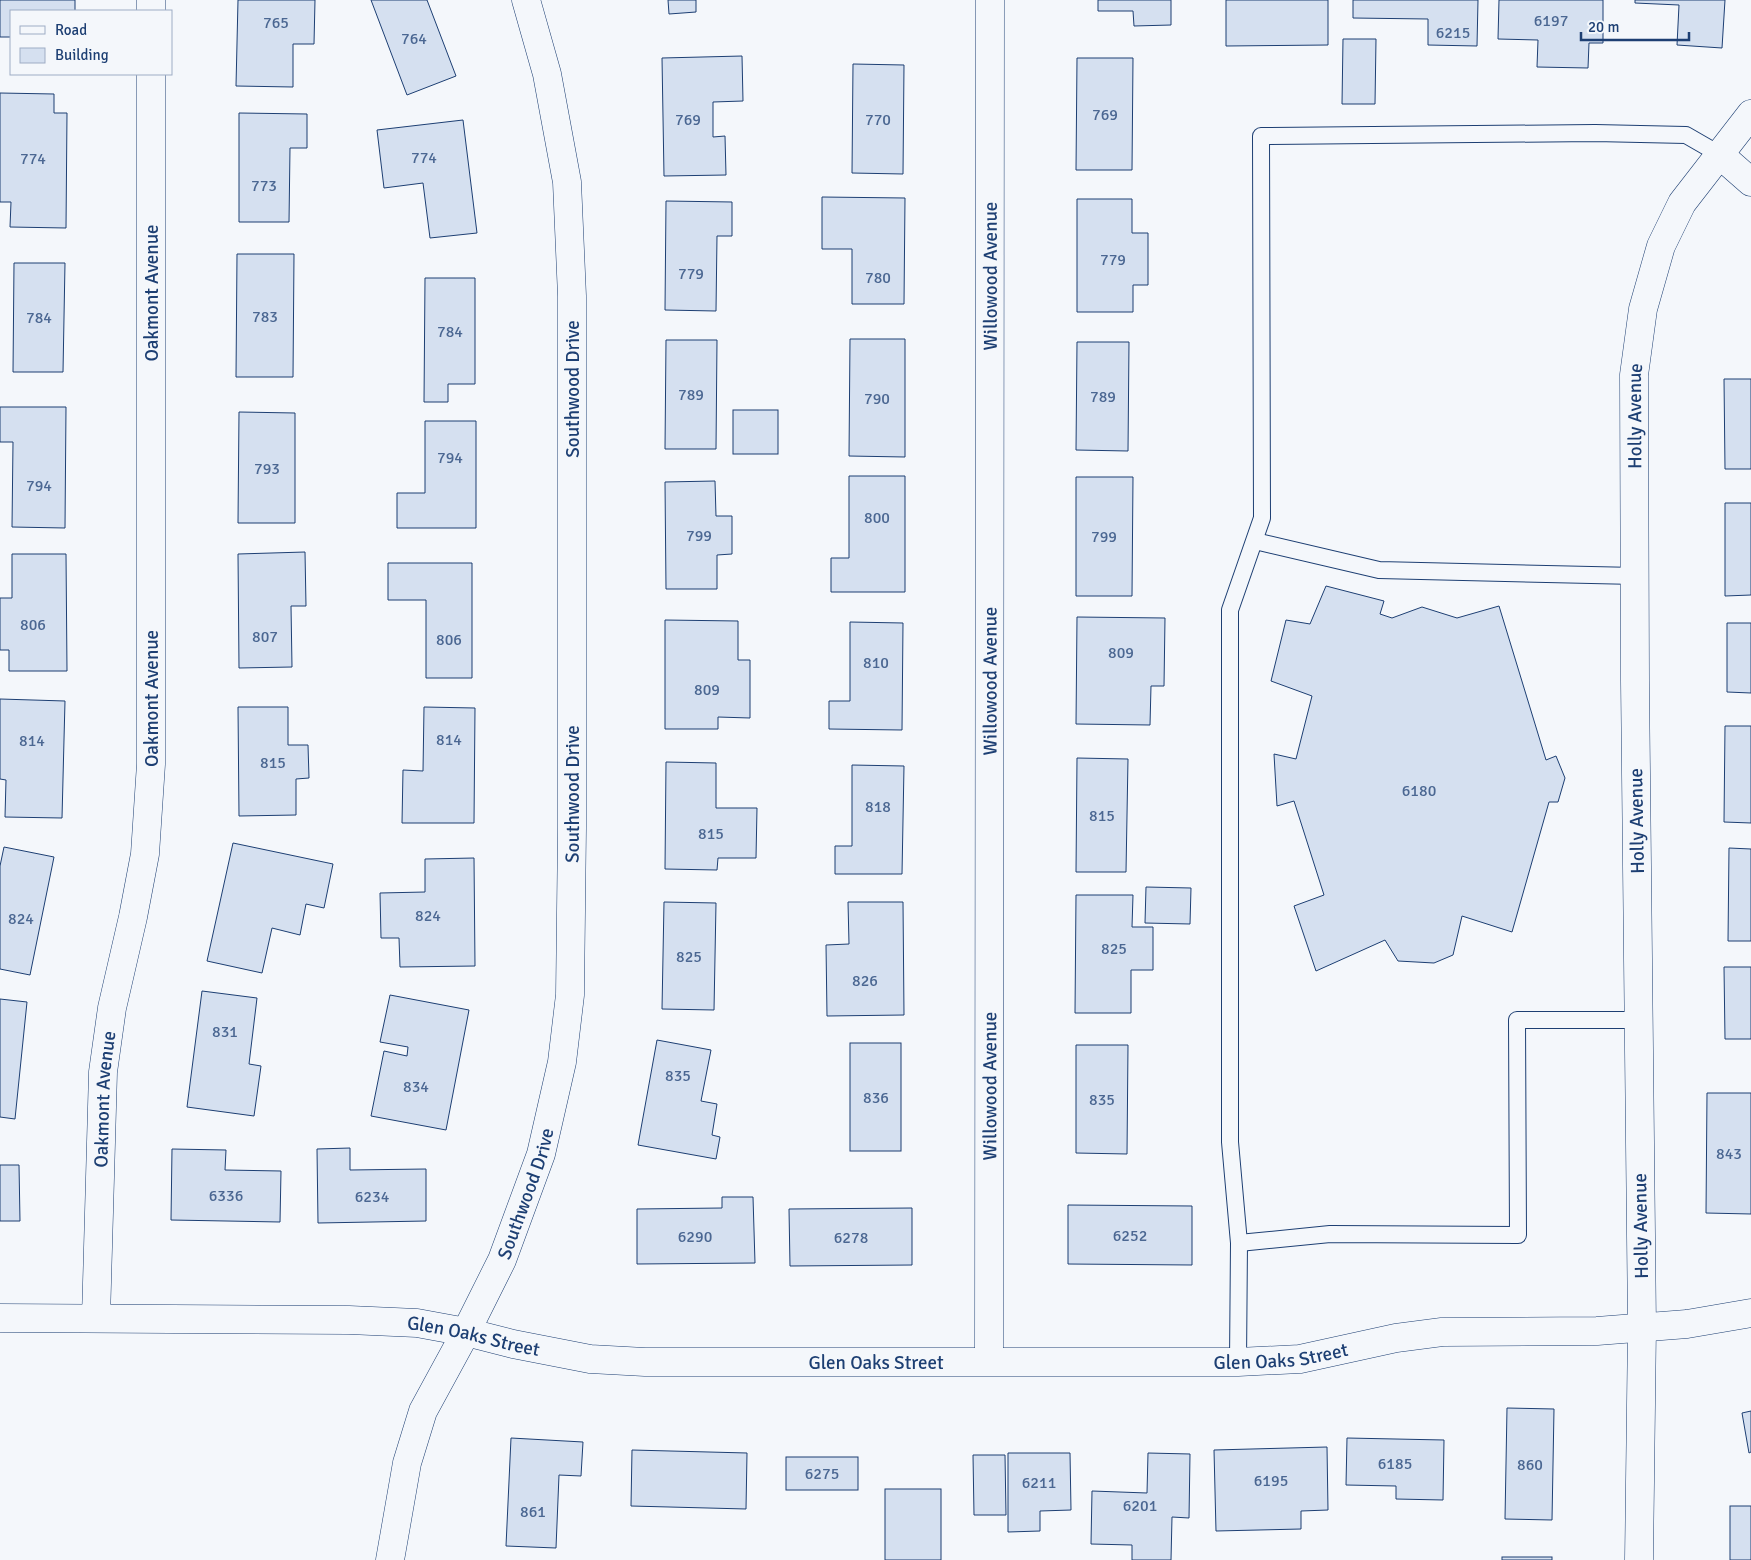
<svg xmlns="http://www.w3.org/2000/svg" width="1751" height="1560" viewBox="0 0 1751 1560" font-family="Signika,sans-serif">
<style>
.building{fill:#d5e0f0;stroke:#1d3f73}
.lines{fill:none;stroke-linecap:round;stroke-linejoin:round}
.service-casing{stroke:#1d3f73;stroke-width:18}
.minor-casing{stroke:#1d3f73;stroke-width:29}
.service{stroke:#f4f7fb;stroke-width:16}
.minor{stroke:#f4f7fb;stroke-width:28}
.labels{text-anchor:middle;stroke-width:4;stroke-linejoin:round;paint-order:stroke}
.number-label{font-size:16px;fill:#4b6792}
.street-label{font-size:19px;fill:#1d3f73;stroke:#f4f7fb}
</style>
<rect width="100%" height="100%" fill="#f4f7fb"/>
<g class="building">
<polygon points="0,0 75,0 75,11 11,11 11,37 0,37"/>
<polygon points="238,0 315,0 314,44 293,44 293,87 236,86"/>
<polygon points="371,0 427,0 456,76 407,95"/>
<polygon points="668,0 696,0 696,12 669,14"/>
<polygon points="1098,0 1171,0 1171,25 1134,26 1133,11 1098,11"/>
<polygon points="1226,0 1328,0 1328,45 1226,46"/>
<polygon points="1353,0 1478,0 1477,46 1428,45 1428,19 1353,18"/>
<polygon points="1499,0 1603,0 1603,43 1589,43 1588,68 1537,67 1538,40 1498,39"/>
<polygon points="1635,0 1725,0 1722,48 1677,45 1679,5 1635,3"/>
<polygon points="1343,39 1376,39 1375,104 1342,104"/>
<polygon points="742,56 743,101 713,102 713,137 725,136 726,175 664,176 662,58"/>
<polygon points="1077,58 1133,58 1132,170 1076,170"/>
<polygon points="853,64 904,65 903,174 852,173"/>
<polygon points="0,93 54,94 54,113 67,113 66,228 10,227 11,202 0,202"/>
<polygon points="239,113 307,114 307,148 290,148 289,222 239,222"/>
<polygon points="463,120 477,233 430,238 423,183 384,188 377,130"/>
<polygon points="822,197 905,198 904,304 852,304 852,249 822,249"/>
<polygon points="1077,199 1132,199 1132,233 1148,233 1148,285 1133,285 1133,312 1077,312"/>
<polygon points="666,201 732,202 732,236 717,236 716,311 665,310"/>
<polygon points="237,254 294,254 293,377 236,377"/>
<polygon points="14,263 65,263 63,372 13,372"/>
<polygon points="425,278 475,278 475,384 448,384 448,402 424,402"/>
<polygon points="850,339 905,339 905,457 849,456"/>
<polygon points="666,340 717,340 716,449 665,449"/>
<polygon points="1077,342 1129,342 1128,451 1076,450"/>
<polygon points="1724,379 1751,379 1751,469 1725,469"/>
<polygon points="0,407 66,407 65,528 12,527 13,442 0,442"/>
<rect x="733" y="410" width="45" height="44"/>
<polygon points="239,412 295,413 295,523 238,523"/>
<polygon points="425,421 476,421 476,528 397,528 397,493 425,493"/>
<polygon points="849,476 905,476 905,592 831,592 831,558 849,558"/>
<polygon points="1076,477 1133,477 1132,596 1076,596"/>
<polygon points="715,481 716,516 732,516 732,554 717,555 717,589 666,589 665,482"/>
<polygon points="1725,503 1751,503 1751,595 1725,596"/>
<polygon points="305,552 306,606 291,606 292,667 239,668 238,554"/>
<polygon points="12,554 66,554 67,671 9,671 9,650 0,650 0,598 12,598"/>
<polygon points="388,563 472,563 472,678 426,678 426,600 388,600"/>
<polygon points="1326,586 1384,601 1380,614 1392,618 1422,607 1457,618 1499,606 1546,760 1556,756 1565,778 1558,802 1549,802 1512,932 1462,916 1453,955 1434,963 1398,961 1385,940 1316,971 1294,906 1324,895 1294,801 1277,806 1274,754 1296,759 1312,696 1271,681 1286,620 1310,624"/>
<polygon points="1077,617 1165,618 1164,686 1151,686 1150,725 1076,724"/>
<polygon points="665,620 738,621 738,660 750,660 750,718 718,717 718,729 665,729"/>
<polygon points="850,622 903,623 902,730 829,729 829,701 850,701"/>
<polygon points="1727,623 1751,623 1751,693 1727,692"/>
<polygon points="0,699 65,701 62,818 5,817 6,780 0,779"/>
<polygon points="238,707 288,707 288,745 308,745 309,778 296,779 296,815 239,816"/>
<polygon points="424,707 475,708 474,823 402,823 403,770 423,771"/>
<polygon points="1725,726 1751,726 1751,823 1724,822"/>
<polygon points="1077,758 1128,759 1126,872 1076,872"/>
<polygon points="666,762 716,763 716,808 757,808 756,858 718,858 717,870 665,869"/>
<polygon points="852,765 904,766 902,874 835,874 835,846 852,846"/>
<polygon points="233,843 333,864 324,908 306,904 300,935 272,928 262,973 207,961"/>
<polygon points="4,847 54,857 30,975 0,969 0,866"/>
<polygon points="1729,848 1751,849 1751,941 1728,941"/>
<polygon points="474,858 475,966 400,967 399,938 381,938 380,893 425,892 425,859"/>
<polygon points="1146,887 1191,888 1190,924 1145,923"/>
<polygon points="1076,895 1133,895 1132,927 1153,927 1153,970 1131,970 1131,1013 1075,1013"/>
<polygon points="664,902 716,903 714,1010 662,1009"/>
<polygon points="848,902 903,902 904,1015 827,1016 826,945 849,944"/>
<polygon points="1724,967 1751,967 1751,1039 1725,1039"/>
<polygon points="202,991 257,998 249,1064 261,1066 254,1116 187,1107"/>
<polygon points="390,995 469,1010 446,1130 371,1116 384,1051 407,1056 408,1047 380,1042"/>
<polygon points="0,999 27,1002 15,1119 0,1117"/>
<polygon points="657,1040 711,1050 701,1101 717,1104 712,1135 720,1137 716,1159 638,1145"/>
<rect x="850" y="1043" width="51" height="108"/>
<polygon points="1076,1045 1128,1045 1127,1154 1076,1153"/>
<polygon points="1707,1093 1751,1093 1751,1214 1706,1213"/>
<polygon points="350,1148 350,1170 426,1169 426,1221 318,1223 317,1149"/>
<polygon points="172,1149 226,1150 225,1170 281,1171 280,1222 171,1220"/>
<polygon points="0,1165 19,1165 20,1221 0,1221"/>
<polygon points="722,1197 753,1197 755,1263 637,1264 637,1209 722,1208"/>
<polygon points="1068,1205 1192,1206 1192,1265 1068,1264"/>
<polygon points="912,1208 912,1265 790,1266 789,1209"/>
<polygon points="1507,1408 1554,1409 1552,1520 1505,1519"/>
<polygon points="1751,1411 1751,1452 1749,1453 1742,1413"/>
<polygon points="511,1438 583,1442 581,1476 559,1475 556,1548 506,1546"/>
<polygon points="1347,1438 1444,1440 1443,1500 1396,1499 1396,1486 1346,1485"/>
<polygon points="1327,1447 1328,1510 1301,1511 1301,1529 1216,1531 1214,1450"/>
<polygon points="632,1450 747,1453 746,1509 631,1506"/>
<polygon points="1008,1453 1070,1453 1071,1510 1040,1511 1040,1531 1008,1532"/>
<polygon points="1148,1453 1190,1454 1189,1518 1172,1517 1171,1560 1132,1560 1132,1545 1091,1544 1092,1491 1147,1493"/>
<polygon points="973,1455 1005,1455 1006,1515 974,1515"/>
<rect x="786" y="1457" width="72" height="33"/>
<rect x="885" y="1489" width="56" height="71"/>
<rect x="1730" y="1506" width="21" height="54"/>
<rect x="1502" y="1557" width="50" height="3"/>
</g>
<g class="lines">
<g class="service-casing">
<g id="service">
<polyline points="1255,541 1379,570 1636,576"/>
<polyline points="1239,1243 1330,1234 1518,1235 1517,1020 1639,1020"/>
<polyline points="1238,1362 1239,1243 1230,1142 1230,610 1262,518 1261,136 1595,133 1686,135 1719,154"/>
</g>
</g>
<g class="minor-casing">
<g id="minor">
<polyline points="151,0 151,11"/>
<polyline points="1719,154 1751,182"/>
<path id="s1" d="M 0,1318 L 349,1320 L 417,1323 L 466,1332 L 513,1344 L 590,1359 L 645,1362 L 1238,1362 L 1300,1359 L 1396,1338 L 1442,1332 L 1597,1331 L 1687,1324 L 1751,1313"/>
<path id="s2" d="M 96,1318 L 103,1072 L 112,1008 L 133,917 L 145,854 L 151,764 L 151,74"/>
<path id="s3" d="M 989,1361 L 990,0"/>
<path id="s4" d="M 390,1560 L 407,1463 L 423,1411 L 466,1332 L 502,1260 L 541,1154 L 562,1062 L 570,995 L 572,828 L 572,296 L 567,182 L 547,74 L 526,0"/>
<path id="s5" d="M 1639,1560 L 1642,1327 L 1635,681 L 1634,375 L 1643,309 L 1661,246 L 1682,203 L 1751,114"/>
</g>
</g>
<use href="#service" class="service"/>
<use href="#minor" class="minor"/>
</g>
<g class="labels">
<g class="number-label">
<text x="1551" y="26">6197</text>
<text x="276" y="28">765</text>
<text x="1453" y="38">6215</text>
<text x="414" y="44">764</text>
<text x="1105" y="120">769</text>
<text x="688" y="125">769</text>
<text x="878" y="125">770</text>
<text x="424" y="163">774</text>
<text x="33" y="164">774</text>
<text x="264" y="191">773</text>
<text x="1113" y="265">779</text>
<text x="691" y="279">779</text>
<text x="878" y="283">780</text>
<text x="265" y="322">783</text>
<text x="39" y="323">784</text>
<text x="450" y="337">784</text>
<text x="691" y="400">789</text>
<text x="1103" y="402">789</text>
<text x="877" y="404">790</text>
<text x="450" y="463">794</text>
<text x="267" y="474">793</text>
<text x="39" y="491">794</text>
<text x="877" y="523">800</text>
<text x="699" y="541">799</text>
<text x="1104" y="542">799</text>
<text x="33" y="630">806</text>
<text x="265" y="642">807</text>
<text x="449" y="645">806</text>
<text x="1121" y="658">809</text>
<text x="876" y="668">810</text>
<text x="707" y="695">809</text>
<text x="449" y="745">814</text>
<text x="32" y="746">814</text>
<text x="273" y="768">815</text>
<text x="1419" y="796">6180</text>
<text x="878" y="812">818</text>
<text x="1102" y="821">815</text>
<text x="711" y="839">815</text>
<text x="428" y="921">824</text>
<text x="21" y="924">824</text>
<text x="1114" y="954">825</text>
<text x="689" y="962">825</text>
<text x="865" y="986">826</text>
<text x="225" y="1037">831</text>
<text x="678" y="1081">835</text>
<text x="416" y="1092">834</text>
<text x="876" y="1103">836</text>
<text x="1102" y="1105">835</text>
<text x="1729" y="1159">843</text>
<text x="226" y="1201">6336</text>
<text x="372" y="1202">6234</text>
<text x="1130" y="1241">6252</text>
<text x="695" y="1242">6290</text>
<text x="851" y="1243">6278</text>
<text x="1395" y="1469">6185</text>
<text x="1530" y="1470">860</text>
<text x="822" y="1479">6275</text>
<text x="1271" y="1486">6195</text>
<text x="1039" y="1488">6211</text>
<text x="1140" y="1511">6201</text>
<text x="533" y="1517">861</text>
</g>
<g class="street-label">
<text dy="7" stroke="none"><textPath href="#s3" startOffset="1085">Willowood Avenue</textPath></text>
<text transform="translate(151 293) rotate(-90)" y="7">Oakmont Avenue</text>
<text transform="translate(572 389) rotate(-90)" y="7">Southwood Drive</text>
<text dy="7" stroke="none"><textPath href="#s5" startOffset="1144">Holly Avenue</textPath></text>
<text dy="7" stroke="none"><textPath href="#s3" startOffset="680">Willowood Avenue</textPath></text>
<text dy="7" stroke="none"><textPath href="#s2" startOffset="624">Oakmont Avenue</textPath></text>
<text dy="7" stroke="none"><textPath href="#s4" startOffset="799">Southwood Drive</textPath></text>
<text transform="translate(1636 821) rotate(-91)" y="7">Holly Avenue</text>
<text dy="7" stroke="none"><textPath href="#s3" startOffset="275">Willowood Avenue</textPath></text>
<text dy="7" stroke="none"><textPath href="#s2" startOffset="219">Oakmont Avenue</textPath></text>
<text dy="7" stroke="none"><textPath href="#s4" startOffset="394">Southwood Drive</textPath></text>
<text transform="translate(1640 1226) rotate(-91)" y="7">Holly Avenue</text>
<text dy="7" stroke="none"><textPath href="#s1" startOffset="475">Glen Oaks Street</textPath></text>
<text dy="7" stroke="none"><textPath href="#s1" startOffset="1285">Glen Oaks Street</textPath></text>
<text dy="7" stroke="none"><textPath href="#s1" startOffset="880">Glen Oaks Street</textPath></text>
</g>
</g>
<rect x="10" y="10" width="162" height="65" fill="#f4f7fb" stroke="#9eadc5"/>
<rect x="20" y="26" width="25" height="8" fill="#f4f7fb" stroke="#9eadc5"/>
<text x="55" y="35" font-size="15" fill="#1d3f73">Road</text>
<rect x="20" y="48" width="25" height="15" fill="#d5e0f0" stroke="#9eadc5"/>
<text x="55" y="60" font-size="15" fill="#1d3f73">Building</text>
<path d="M1581 32v8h108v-8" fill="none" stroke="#1d3f73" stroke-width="2.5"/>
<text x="1588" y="32" font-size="15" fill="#1d3f73" stroke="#f4f7fb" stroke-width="4" paint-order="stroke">20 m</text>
</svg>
